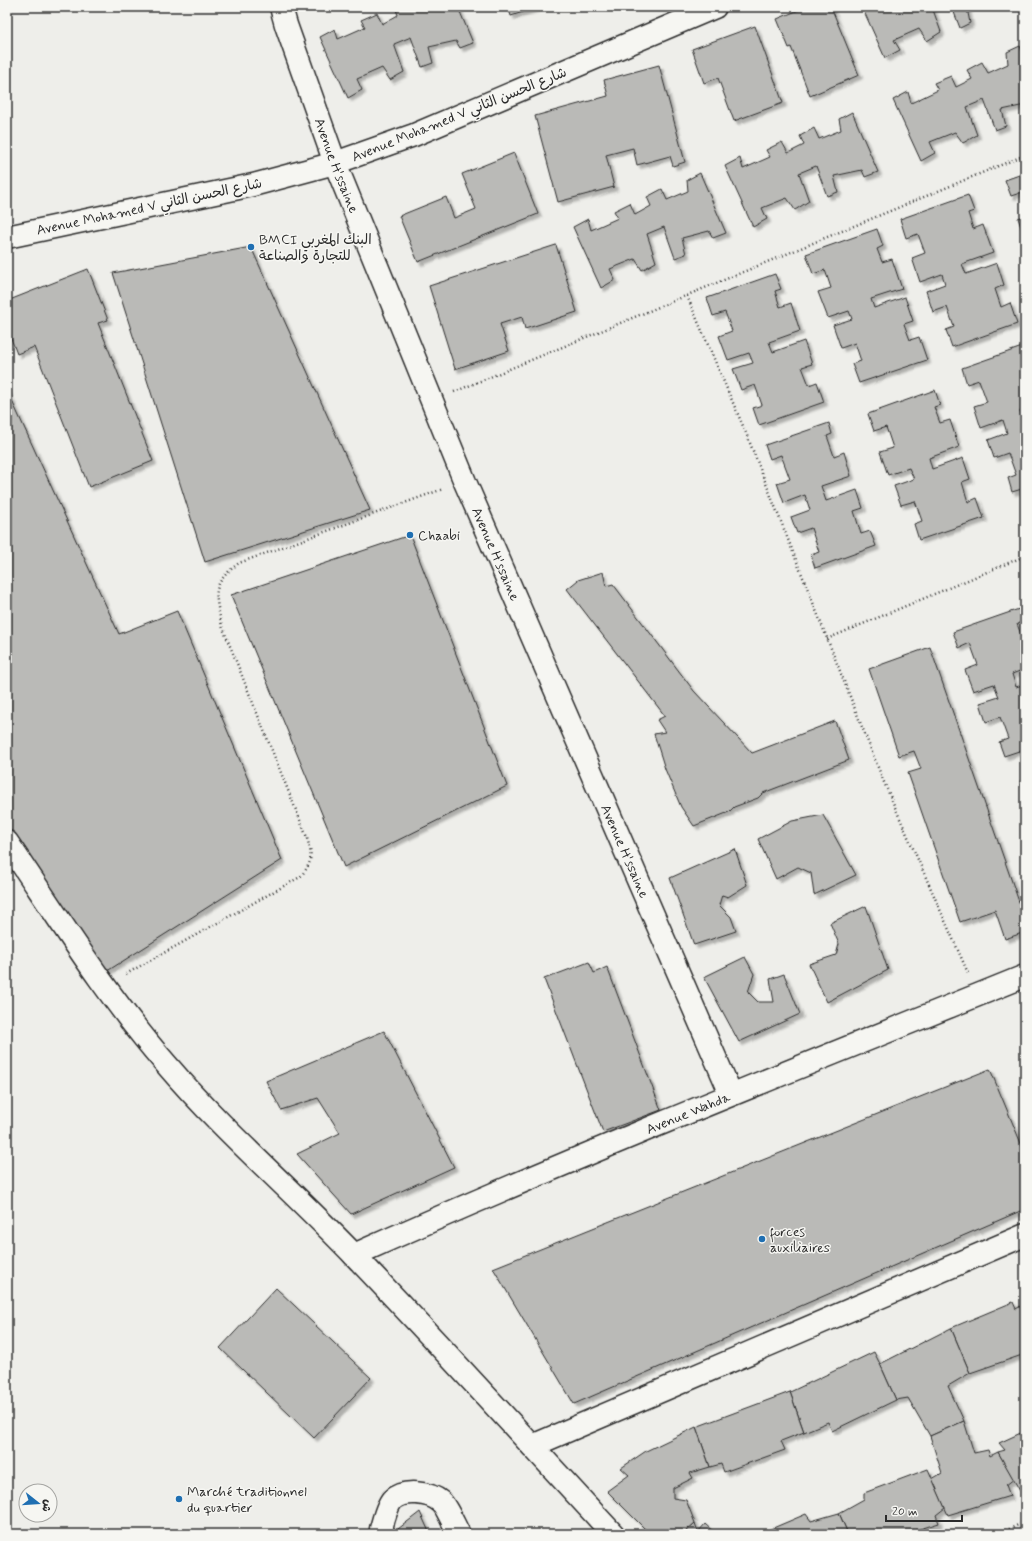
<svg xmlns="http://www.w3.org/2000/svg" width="1032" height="1541" viewBox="0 0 1032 1541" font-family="Mynerve,'Playpen Sans Arabic',sans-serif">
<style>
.building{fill:#babab7;stroke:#2b2b2b;filter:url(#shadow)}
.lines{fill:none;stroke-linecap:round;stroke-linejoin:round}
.minor-casing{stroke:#2b2b2b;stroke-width:25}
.path{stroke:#2b2b2b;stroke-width:2.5;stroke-dasharray:1 3;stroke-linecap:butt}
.minor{stroke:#f6f6f2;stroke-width:22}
.poi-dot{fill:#1f6fb2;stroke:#f6f6f2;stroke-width:1.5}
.labels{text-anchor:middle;stroke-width:3;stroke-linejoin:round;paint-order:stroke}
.street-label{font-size:14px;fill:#2b2b2b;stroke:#f6f6f2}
.poi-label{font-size:14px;fill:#2b2b2b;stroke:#f6f6f2;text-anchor:start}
</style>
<defs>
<filter id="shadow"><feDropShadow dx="3.5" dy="3.5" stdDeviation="1" flood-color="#0004"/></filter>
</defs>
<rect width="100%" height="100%" fill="#eeeeea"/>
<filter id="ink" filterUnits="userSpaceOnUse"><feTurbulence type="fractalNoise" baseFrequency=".025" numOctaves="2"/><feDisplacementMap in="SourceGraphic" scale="8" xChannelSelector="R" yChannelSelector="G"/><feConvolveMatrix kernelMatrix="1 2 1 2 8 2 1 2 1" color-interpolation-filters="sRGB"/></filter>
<g filter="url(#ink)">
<g class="building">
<polygon points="395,7 413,7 414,9 420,7 458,7 473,43 460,48 456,41 429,47 433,63 422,67 411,37 394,44 404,72 390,80 382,68 357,79 362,90 348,98 320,37 335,29 338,39 365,27 361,20 377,13 382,24 398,15"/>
<polygon points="508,7 538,7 511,16"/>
<polygon points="806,7 831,7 859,75 810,96 791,47 789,48 777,19"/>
<polygon points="862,7 932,7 941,32 927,41 919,29 894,40 900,50 885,58"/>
<polygon points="952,7 970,7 967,8 970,23 960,28"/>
<polygon points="755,26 783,103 734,121 718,78 704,83 692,49"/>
<polygon points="1020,46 1025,57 1025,105 1002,110 1006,126 995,130 984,100 967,107 977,135 963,143 955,132 930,142 935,153 921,161 893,100 908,92 911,103 938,90 934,83 951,76 956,87 972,79 967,70 982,62 988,73 1008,64 1007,52"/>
<polygon points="659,65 685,162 673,166 670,156 637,165 633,148 606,155 614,187 558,202 535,116 608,96 604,80"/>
<polygon points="852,112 878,172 865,177 862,170 834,176 838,192 827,196 816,166 799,173 809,201 795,210 787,198 762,208 767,219 753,227 725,166 740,158 743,169 770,157 766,150 782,142 788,153 804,145 800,136 814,128 819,139 841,130 839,119"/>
<polygon points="514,153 538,214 418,262 399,216 446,197 454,218 476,209 462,174"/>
<polygon points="700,173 726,233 713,238 709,231 682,238 686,254 675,258 664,227 647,234 656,262 642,270 635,259 610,269 615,280 601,288 573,227 588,219 591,230 618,218 614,211 630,203 635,215 651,206 647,197 662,189 667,200 688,191 687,180"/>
<polygon points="1025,173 1025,199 1023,192 1011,196 1005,180"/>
<polygon points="968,195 974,211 968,213 973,229 983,225 993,253 962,264 966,274 997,263 1004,285 995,289 1001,307 1010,303 1017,324 952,347 946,330 954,327 947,307 933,312 926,291 945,284 942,274 920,282 912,258 925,253 918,234 906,238 900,219"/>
<polygon points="1025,216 1025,240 1018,218"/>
<polygon points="877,229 883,246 877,249 882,262 892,259 902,289 871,299 874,308 905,297 913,321 904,324 910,340 919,337 927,360 859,383 852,364 861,361 855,343 841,348 833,325 852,319 849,311 828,318 818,292 831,288 825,270 813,274 806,254"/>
<polygon points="556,245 577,312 525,329 522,317 500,324 509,351 455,369 429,286"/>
<polygon points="251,247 370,510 205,562 113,273"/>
<polygon points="88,269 108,320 98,323 153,461 89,487 34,347 17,354 7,328 7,301"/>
<polygon points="775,274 781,289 775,291 780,307 791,303 800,331 769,342 773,352 804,341 812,364 802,367 809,385 817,382 824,402 759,425 753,408 762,405 755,385 741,390 733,369 753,363 749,353 728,360 719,336 732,331 725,312 713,316 707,298"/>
<polygon points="1025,346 1025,409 1020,411 1025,423 1025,488 1012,492 1008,478 1016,475 1008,453 994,458 988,440 1007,433 1003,420 981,428 974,406 987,402 979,380 967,384 962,368"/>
<polygon points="7,390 119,634 177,611 282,860 101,975 7,832"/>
<polygon points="935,390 940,405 934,407 940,423 950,420 959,447 929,458 932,469 963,458 970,479 962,482 968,502 977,498 984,518 919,540 914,524 922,521 915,501 901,505 894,486 914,479 909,468 888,475 880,452 893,448 886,427 874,431 868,414"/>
<polygon points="829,423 832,434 827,436 834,456 844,452 851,476 821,486 826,501 857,490 863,508 854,511 861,534 870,531 876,546 815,568 811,555 819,552 811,528 797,533 791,517 810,510 805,495 784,503 777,483 790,479 781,455 770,459 765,445"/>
<polygon points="410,535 507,786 344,867 231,595"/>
<polygon points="603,572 606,586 613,584 694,691 752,753 835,721 849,760 763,793 758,798 734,807 729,812 694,826 681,807 665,769 654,734 665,732 657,720 665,716 567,589 578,580"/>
<polygon points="1019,609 1023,621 1017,624 1024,642 1025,641 1025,669 1012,674 1016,687 1025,684 1025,749 1004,756 999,742 1008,739 1000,717 986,722 980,703 999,697 994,684 973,691 965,670 978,665 970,643 959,648 953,632"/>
<polygon points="930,647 1025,919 1025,932 1005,939 995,910 960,922 908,773 921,769 914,751 899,756 869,669"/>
<polygon points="1025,779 1025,794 1020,781"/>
<polygon points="823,815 856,875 814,895 811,873 798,867 776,879 758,839 792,821"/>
<polygon points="735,849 747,885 728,897 722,895 719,905 731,917 736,931 694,945 670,878"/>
<polygon points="866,906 888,970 827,1002 809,964 836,955 839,944 830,923"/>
<polygon points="745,957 754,974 748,992 758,1002 774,1002 770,979 784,974 800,1014 739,1042 704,977"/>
<polygon points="589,962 594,973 607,967 661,1110 603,1132 544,979"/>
<polygon points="384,1031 454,1167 351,1214 297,1154 340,1133 318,1098 281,1110 266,1081"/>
<polygon points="990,1069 1025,1153 1025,1209 574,1404 493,1268"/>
<polygon points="276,1288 371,1378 314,1438 220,1348"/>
<polygon points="1013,1302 1016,1309 1025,1303 1025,1354 970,1373 951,1328"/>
<polygon points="951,1328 970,1373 948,1386 964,1421 930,1436 908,1398 896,1400 880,1364"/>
<polygon points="874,1352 880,1364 896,1400 832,1431 828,1422 804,1432 790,1392"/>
<polygon points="790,1392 804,1432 781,1441 785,1450 724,1472 721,1464 710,1467 696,1427"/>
<polygon points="964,1421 974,1453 988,1450 990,1456 998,1452 1014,1479 1006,1485 1010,1496 948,1515 932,1479 942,1473 930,1436"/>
<polygon points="696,1427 710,1467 690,1473 693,1478 673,1488 673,1498 686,1500 695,1523 683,1534 650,1534 607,1491 629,1475 621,1468 646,1451"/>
<polygon points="1025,1431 1025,1489 1020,1491 998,1452 1005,1450 999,1443"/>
<polygon points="928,1469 945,1508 936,1515 939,1523 904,1534 848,1534 839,1513 864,1499 864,1493"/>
<polygon points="420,1512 430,1534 401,1534 398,1529"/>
<polygon points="839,1513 848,1534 759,1534 806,1514 811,1521"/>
<polygon points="695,1523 698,1532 705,1524 716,1534 683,1534"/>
</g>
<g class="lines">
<g class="minor-casing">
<g id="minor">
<path id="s1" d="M 281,7 L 286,25 L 335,163 L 465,482 L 731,1094"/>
<polyline points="7,237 253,185 335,163 414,135 715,7"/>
<path d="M 7,842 C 58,917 106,995 166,1064 C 224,1132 293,1191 355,1256 C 442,1347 527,1441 613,1534"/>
<path id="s2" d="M 354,1255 C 575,1156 800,1067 1025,976"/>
<polyline points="532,1446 1025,1235"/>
<path d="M 384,1534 L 381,1529 C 383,1521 387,1506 392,1500 C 403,1489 430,1492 441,1502 C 446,1506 455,1527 459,1534"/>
</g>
</g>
<g class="path">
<polyline points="687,296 746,433 883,780 968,973"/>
<polyline points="454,392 1025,155"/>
<polyline points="827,639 1025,556"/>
<path d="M 126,974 L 300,877 C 314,861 312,854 306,835 L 222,626 C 215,593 210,585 239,563 L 443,489"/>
<polyline points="998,1534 1025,1522"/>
</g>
<use href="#minor" class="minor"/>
</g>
</g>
<g class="poi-dot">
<circle cx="251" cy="247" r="4"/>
<circle cx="410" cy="535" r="4"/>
<circle cx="762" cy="1239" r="4"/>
<circle cx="179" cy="1499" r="4"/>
</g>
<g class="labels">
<g class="street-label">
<text transform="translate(459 114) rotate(-22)" y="5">Avenue Mohamed V شارع الحسن الثاني</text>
<text dy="5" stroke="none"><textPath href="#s1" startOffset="168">Avenue H'ssaine</textPath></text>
<text transform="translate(149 206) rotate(-12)" y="5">Avenue Mohamed V شارع الحسن الثاني</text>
<text dy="5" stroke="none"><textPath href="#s1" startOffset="588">Avenue H'ssaine</textPath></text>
<text dy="5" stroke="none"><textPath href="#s1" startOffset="912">Avenue H'ssaine</textPath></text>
<text dy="5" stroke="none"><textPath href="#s2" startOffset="363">Avenue Wahda</textPath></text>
</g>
<g class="poi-label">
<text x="259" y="244">BMCI البنك المغربي<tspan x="259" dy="16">للتجارة والصناعة</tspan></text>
<text x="418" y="540">Chaabi</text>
<text x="770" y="1236">forces<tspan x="770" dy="16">auxiliaires</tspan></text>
<text x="187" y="1496">Marché traditionnel<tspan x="187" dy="16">du quartier</tspan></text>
</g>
</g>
<rect width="1032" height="1541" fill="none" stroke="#f6f6f2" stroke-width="24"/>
<rect x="12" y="12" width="1008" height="1517" fill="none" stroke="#2b2b2b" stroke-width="1.5" filter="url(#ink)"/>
<g transform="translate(38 1503) rotate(107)"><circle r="19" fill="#f6f6f2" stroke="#a5a5a2"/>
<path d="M0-3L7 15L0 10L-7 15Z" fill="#1f6fb2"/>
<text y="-6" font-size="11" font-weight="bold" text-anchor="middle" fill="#2b2b2b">ش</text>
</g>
<path d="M886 1515v6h76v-6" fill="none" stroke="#2b2b2b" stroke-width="2"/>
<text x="892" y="1515" font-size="12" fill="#2b2b2b" stroke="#f6f6f2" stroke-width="3" paint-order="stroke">20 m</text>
</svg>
